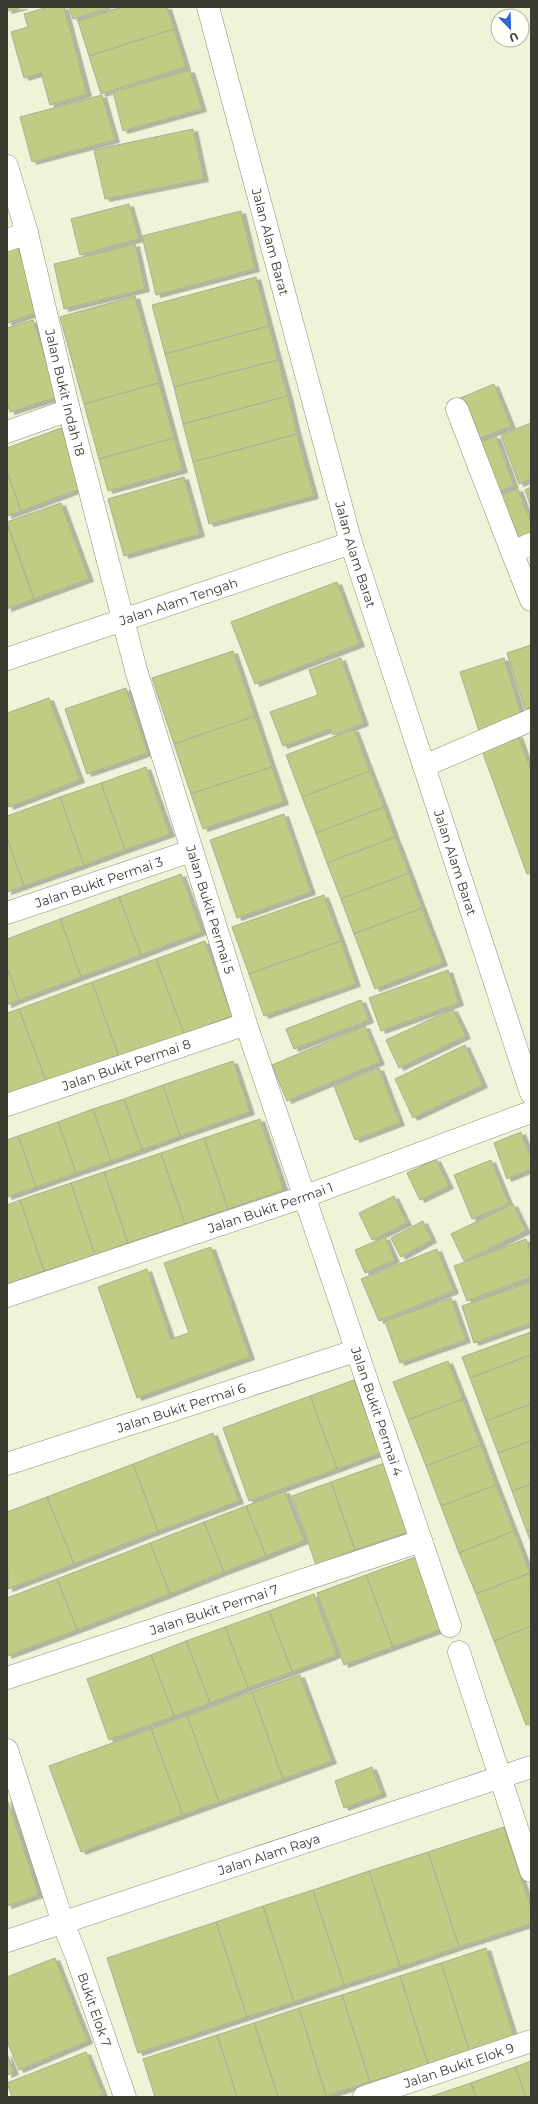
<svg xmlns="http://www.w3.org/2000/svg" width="538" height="2104" viewBox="0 0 538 2104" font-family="Montserrat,sans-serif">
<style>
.building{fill:#c2cb83;stroke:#a9ad93;filter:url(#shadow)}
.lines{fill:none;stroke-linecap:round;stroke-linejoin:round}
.minor-casing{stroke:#8b8f76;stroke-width:23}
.minor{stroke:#fff;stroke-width:22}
.labels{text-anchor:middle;stroke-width:4;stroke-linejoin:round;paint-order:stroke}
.street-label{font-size:13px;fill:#3a3b31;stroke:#fdfff4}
</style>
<defs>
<filter id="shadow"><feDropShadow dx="4.5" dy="2.5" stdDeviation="0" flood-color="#0004"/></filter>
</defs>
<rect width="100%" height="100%" fill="#eff3d8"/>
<g class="building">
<polygon points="7,7 23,7 7,11"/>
<polygon points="48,7 64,7 87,94 50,105 41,73 24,78 11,32 28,27 24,14"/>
<polygon points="69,7 113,7 73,19"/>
<polygon points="122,7 167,7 174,29 89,56 78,21"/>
<polygon points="174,29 186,67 101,94 89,56"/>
<polygon points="190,70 202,109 123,131 113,92"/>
<polygon points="102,95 115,140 32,162 20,117"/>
<polygon points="193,129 204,179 105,199 94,150"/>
<polygon points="129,204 139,239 80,255 71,219"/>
<polygon points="241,211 255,269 156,295 142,236"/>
<polygon points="135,244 145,289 64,309 54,264"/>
<polygon points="17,245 39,312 7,323 7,248"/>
<polygon points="256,277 269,326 165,354 152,305"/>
<polygon points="135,296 159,383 84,404 60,317"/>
<polygon points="33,320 58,397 10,412 7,403 7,328"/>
<polygon points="269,326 278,360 174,387 165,354"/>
<polygon points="278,360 288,396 183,424 174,387"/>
<polygon points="159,383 174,438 99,459 84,404"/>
<polygon points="494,384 511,426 475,440 458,399"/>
<polygon points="288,396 297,434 193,462 183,424"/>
<polygon points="531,423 531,479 519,484 501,435"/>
<polygon points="61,428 83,488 21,511 7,472 7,448"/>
<polygon points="297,434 314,496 209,524 193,462"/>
<polygon points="496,436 514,486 494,493 476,444"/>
<polygon points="174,438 183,470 108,491 99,459"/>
<polygon points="7,472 21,511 7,516"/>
<polygon points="184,477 200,534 124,556 108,499"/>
<polygon points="531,487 531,507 525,490"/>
<polygon points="518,489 531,523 531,539 513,546 495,497"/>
<polygon points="61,503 89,579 34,599 7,522"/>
<polygon points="7,524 34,599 7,609"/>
<polygon points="337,582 360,644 255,684 231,622"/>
<polygon points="531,645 531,707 525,709 507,653"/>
<polygon points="233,651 255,716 174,744 152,678"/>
<polygon points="341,658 364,723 333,735 331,729 283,746 270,712 318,695 309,670"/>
<polygon points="504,658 523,720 480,734 460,672"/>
<polygon points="126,688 148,753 87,774 65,709"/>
<polygon points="49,698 80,780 9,807 7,802 7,713"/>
<polygon points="255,716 272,767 191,794 174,744"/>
<polygon points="354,729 370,771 302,797 286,755"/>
<polygon points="518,735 531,771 531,873 527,874 481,748"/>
<polygon points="146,767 170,834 125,850 101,783"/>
<polygon points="272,767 284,802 203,829 191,794"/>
<polygon points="370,771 384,807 316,833 302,797"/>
<polygon points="101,783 125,850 84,865 60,797"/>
<polygon points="60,797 84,865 24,886 7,838 7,816"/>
<polygon points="384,807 395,837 327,863 316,833"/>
<polygon points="284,814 311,892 237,918 210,840"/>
<polygon points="395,837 409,873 341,899 327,863"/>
<polygon points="7,838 24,886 7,892"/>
<polygon points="409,873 422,908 354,934 341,899"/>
<polygon points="181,874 202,932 141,955 119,897"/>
<polygon points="324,895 341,941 249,974 232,927"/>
<polygon points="119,897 141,955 81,977 60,919"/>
<polygon points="422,908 443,963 375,989 354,934"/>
<polygon points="60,919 81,977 19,1000 7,968 7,939"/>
<polygon points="205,941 232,1016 184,1034 156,959"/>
<polygon points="341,941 356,984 264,1016 249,974"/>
<polygon points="156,959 184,1034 119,1057 92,982"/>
<polygon points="7,968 19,1000 7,1005"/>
<polygon points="448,970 459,1003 381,1031 369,998"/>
<polygon points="92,982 119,1057 47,1084 19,1009"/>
<polygon points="361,1000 369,1020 294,1049 286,1029"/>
<polygon points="19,1009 47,1084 7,1098 7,1013"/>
<polygon points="453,1009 466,1036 399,1068 386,1040"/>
<polygon points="365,1026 380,1062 287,1101 272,1065"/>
<polygon points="465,1045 483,1085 413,1118 395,1079"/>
<polygon points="233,1061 250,1112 180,1136 163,1085"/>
<polygon points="379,1068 400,1123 355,1140 334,1086"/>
<polygon points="163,1085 180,1136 142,1150 124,1099"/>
<polygon points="124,1099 142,1150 111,1161 93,1109"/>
<polygon points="93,1109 111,1161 76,1173 58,1122"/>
<polygon points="260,1119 284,1190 228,1209 204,1138"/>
<polygon points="58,1122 76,1173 36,1187 18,1136"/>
<polygon points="521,1132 531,1158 531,1169 507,1179 494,1143"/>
<polygon points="18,1136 36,1187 7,1197 7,1140"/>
<polygon points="204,1138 228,1209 185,1224 161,1153"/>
<polygon points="161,1153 185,1224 128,1243 104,1172"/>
<polygon points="436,1159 449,1186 420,1200 407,1173"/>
<polygon points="491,1160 509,1204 472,1219 454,1175"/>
<polygon points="104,1172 128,1243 95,1255 71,1183"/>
<polygon points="71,1183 95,1255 44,1271 20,1200"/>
<polygon points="394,1196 407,1223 372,1240 359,1213"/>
<polygon points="20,1200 44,1271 7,1284 7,1205"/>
<polygon points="513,1204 526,1231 464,1261 451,1234"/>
<polygon points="423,1221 432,1240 401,1257 391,1238"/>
<polygon points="385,1237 395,1260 365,1273 355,1250"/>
<polygon points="526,1239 531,1252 531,1277 467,1301 454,1266"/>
<polygon points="211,1247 250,1357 137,1398 98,1287 147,1269 171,1339 189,1333 164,1263"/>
<polygon points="437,1249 454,1291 379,1321 361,1279"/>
<polygon points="531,1282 531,1323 474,1343 462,1306"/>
<polygon points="451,1298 466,1340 400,1363 385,1321"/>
<polygon points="531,1332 531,1355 470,1378 462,1357"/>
<polygon points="531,1355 531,1404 486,1421 470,1378"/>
<polygon points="448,1361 463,1399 408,1420 393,1382"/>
<polygon points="354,1380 380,1453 337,1469 310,1396"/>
<polygon points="310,1396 337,1469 249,1501 223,1428"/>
<polygon points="463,1399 481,1445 426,1466 408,1420"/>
<polygon points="531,1404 531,1441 498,1453 486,1421"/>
<polygon points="213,1433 239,1501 158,1531 133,1464"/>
<polygon points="531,1441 531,1484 512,1491 498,1453"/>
<polygon points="481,1445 496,1485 441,1506 426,1466"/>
<polygon points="387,1462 411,1531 355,1550 331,1482"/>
<polygon points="133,1464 158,1531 74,1564 47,1497"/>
<polygon points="331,1482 355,1550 316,1565 292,1496"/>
<polygon points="531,1484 531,1530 527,1532 512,1491"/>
<polygon points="496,1485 514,1531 459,1553 441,1506"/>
<polygon points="285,1491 304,1541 266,1556 246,1506"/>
<polygon points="47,1497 74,1564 8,1589 7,1512"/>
<polygon points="246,1506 266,1556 224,1572 204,1522"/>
<polygon points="204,1522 224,1572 170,1594 150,1543"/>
<polygon points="531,1530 531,1542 527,1532"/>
<polygon points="514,1531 530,1573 476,1594 459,1553"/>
<polygon points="150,1543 170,1594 77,1630 57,1579"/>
<polygon points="418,1556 445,1628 393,1647 366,1575"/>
<polygon points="530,1573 531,1626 494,1641 476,1594"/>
<polygon points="366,1575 393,1647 344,1665 317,1593"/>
<polygon points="57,1579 77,1630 7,1656 7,1598"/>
<polygon points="314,1594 337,1655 292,1672 269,1611"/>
<polygon points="269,1611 292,1672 248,1688 225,1627"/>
<polygon points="531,1626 531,1723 526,1725 494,1641"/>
<polygon points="225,1627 248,1688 210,1703 186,1641"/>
<polygon points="186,1641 210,1703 174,1716 151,1655"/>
<polygon points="151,1655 174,1716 109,1740 87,1679"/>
<polygon points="300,1675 332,1761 283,1779 252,1692"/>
<polygon points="252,1692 283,1779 219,1802 187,1716"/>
<polygon points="187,1716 219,1802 183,1815 151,1729"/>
<polygon points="151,1729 183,1815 81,1852 49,1766"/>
<polygon points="372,1767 382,1794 344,1808 335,1781"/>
<polygon points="7,1799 39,1895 7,1906"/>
<polygon points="504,1827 531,1908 531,1924 459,1947 428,1852"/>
<polygon points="428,1852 459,1947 400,1967 369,1871"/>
<polygon points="369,1871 400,1967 344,1985 313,1890"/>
<polygon points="313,1890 344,1985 294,2002 263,1906"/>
<polygon points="263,1906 294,2002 247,2017 216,1922"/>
<polygon points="216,1922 247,2017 138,2053 107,1958"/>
<polygon points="486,1948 514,2036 469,2050 441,1963"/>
<polygon points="55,1958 88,2041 19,2070 7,2041 7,1977"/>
<polygon points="441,1963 469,2050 428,2064 400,1976"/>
<polygon points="400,1976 428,2064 370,2082 342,1995"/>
<polygon points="342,1995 370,2082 326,2096 299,2008"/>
<polygon points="299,2008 326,2096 324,2097 278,2097 254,2023"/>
<polygon points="254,2023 278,2097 237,2097 217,2035"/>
<polygon points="217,2035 237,2097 155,2097 143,2059"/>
<polygon points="86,2052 103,2094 97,2097 12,2097 7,2083"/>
<polygon points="7,2054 14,2072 7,2075"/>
<polygon points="531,2061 531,2097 526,2097 515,2067"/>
<polygon points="515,2067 526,2097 476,2097 471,2083"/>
<polygon points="471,2083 476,2097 429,2097"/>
</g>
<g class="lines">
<g class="minor-casing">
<g id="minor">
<path id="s1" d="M 208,7 L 351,543 L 531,1093"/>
<path id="s2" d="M 7,166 L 27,233 L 69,410 L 136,670 L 246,1024 L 450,1626"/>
<polyline points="7,240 27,233"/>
<polyline points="457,409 512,552"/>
<polyline points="7,432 69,410"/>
<polyline points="531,544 512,552 531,600"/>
<path id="s3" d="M 7,659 L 351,543"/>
<polyline points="424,766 531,720"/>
<path id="s4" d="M 7,913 L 191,851"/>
<path id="s5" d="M 7,1105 L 246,1024"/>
<path id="s6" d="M 7,1296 L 306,1196 L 531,1112"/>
<path id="s7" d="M 7,1464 L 355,1351"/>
<polyline points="459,1652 531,1871"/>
<path id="s8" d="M 7,1678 L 421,1541"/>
<path id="s9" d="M 7,1750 L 63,1923 L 76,1955 L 125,2097"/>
<path id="s10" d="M 7,1941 L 531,1767"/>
<path id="s11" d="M 364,2097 L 531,2041"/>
</g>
</g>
<use href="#minor" class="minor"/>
</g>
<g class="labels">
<g class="street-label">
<text dy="5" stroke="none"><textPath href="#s1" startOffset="243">Jalan Alam Barat</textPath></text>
<text dy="5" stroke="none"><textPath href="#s2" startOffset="234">Jalan Bukit Indah 18</textPath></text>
<text dy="5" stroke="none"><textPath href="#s1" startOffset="567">Jalan Alam Barat</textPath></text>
<text dy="5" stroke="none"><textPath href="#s3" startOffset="181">Jalan Alam Tengah</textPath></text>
<text dy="5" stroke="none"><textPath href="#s1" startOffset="891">Jalan Alam Barat</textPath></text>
<text dy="5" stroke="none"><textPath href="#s4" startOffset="97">Jalan Bukit Permai 3</textPath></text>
<text dy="5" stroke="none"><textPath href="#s2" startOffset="771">Jalan Bukit Permai 5</textPath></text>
<text dy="5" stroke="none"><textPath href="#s5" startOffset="126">Jalan Bukit Permai 8</textPath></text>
<text dy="5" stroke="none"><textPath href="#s6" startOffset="278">Jalan Bukit Permai 1</textPath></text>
<text dy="5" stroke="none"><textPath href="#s7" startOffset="183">Jalan Bukit Permai 6</textPath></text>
<text dy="5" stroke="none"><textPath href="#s2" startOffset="1300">Jalan Bukit Permai 4</textPath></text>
<text dy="5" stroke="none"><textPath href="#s8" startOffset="218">Jalan Bukit Permai 7</textPath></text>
<text dy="5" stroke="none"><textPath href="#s10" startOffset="276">Jalan Alam Raya</textPath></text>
<text dy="5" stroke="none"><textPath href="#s9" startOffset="274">Bukit Elok 7</textPath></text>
<text dy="5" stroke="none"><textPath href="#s11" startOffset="100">Jalan Bukit Elok 9</textPath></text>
</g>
</g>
<rect width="538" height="2104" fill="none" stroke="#3a3b31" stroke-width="16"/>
<g transform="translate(510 28) rotate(157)"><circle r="19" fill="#fdfff4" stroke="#afb1a6"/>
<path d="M0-3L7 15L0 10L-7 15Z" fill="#3463d3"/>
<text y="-6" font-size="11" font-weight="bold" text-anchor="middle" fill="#3a3b31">U</text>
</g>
</svg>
